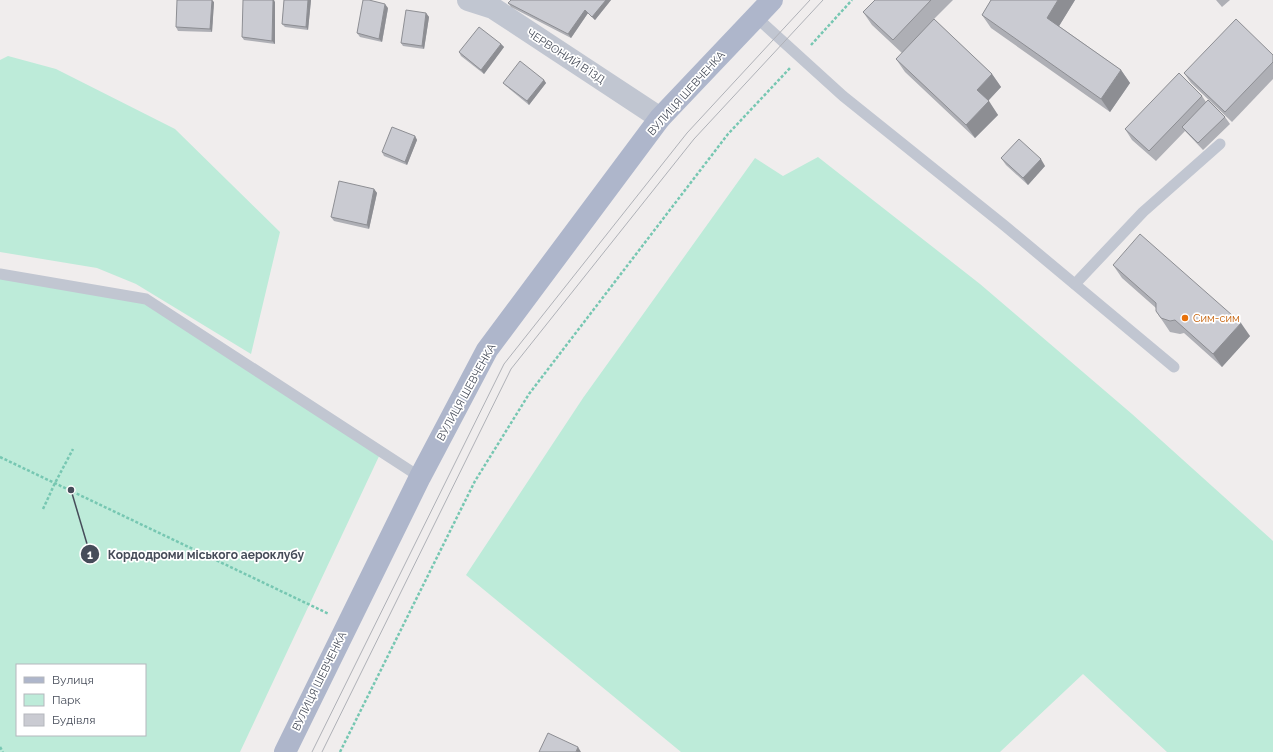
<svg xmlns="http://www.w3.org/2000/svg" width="1273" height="752" viewBox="0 0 1273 752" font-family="Raleway,sans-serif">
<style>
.green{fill:#bdebd9;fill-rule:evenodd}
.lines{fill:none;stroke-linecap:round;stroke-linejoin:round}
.path{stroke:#77c7b2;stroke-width:2.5;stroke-dasharray:3 2;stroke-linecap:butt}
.service{stroke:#c1c6d1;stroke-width:11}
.minor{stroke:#c1c6d1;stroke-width:22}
.primary{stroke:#aeb6cb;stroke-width:22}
.tram{stroke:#afb1b7;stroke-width:1}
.wall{fill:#aeafb5}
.shaded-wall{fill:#8d8e93}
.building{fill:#cacbd2;stroke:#8d8e93}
.food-dot{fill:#e8710a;stroke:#fff;stroke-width:1.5}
.labels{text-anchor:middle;stroke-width:3.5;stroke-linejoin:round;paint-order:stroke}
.street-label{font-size:11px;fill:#464c59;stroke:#fff}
.food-label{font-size:11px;fill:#c56008;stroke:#fff;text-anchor:start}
.leader{fill:none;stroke:#464c59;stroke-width:1.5}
.callout-dot{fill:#464c59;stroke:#fff;stroke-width:1.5}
.mark-label{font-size:12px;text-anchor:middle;font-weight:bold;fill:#fff}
.callout-label{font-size:12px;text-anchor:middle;font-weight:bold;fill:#464c59;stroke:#fff;stroke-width:3.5;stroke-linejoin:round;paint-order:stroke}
</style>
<rect width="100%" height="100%" fill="#f0eded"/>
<g class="green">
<polygon points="8,56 56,69 175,129 280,232 251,354 136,284 97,268 0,252 0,60"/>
<polygon points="818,157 980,284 1132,414 1273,541 1273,752 1167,752 1083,674 1000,752 681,752 466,575 583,398 755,158 783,176"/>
<path d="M 0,274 L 146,299 L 381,452 L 240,752 L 0,752 ZM 17,665 L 145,665 L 145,735 L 17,735 Z"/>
</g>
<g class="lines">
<g class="path">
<polyline points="811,45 852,0"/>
<polyline points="0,457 329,614"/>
<polyline points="43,509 55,483 73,449"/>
<polyline points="0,747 3,752"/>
<polyline points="340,752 475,481 529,394 728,134 790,68"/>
</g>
<g class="service">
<polyline points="756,17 843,96 1005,226 1174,367"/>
<polyline points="0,274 146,299 420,477"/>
<polyline points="1075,284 1143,212 1220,144"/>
</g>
<polyline class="minor" points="468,0 493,8 660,118"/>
<polyline class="primary" points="285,752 420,477 487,350 660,118 772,0"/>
<g class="tram">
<polyline points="312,752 504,364 687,133 810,0"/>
<polyline points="322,752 511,369 694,139 823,0"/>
</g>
</g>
<g class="wall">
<polygon points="284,0 311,0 308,30 285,27 282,24"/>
<polygon points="511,0 611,0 595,20 588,13 571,38 511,7 508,3"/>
<polygon points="875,0 953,0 934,19 992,74 1001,87 988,101 998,115 975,138 905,72 896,59 902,53 872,25 863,12"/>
<polygon points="991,0 1075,0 1059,26 1121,70 1130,83 1110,112 991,28 982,15"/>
<polygon points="1216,0 1230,0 1222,7"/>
<polygon points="214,2 212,32 178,31 176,27"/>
<polygon points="275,2 275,44 244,40 242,37"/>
<polygon points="388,8 382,42 360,37 357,33"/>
<polygon points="426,13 429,17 424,49 403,46 401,43"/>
<polygon points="501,44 504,47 484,74 461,56 459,52"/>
<polygon points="1273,55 1273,79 1232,122 1191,83 1184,73"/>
<polygon points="544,80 546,83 529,105 506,86 503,83"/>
<polygon points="1202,96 1206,102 1225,117 1230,124 1203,150 1185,131 1156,161 1132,140 1125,129"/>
<polygon points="415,136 417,140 407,165 384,156 382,152"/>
<polygon points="1001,158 1045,166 1028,185 1006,165"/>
<polygon points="374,189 377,193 369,229 334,221 331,217"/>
<polygon points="1113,265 1250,336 1222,367 1184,333 1180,334 1170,332 1156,311 1156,308 1122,278"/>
</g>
<g class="shaded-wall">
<polygon points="212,0 214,2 212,32 210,29"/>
<polygon points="273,0 274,0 275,2 275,44 272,41"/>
<polygon points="308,0 311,0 308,30 306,27"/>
<polygon points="606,0 611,0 595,20 592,17"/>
<polygon points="1058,0 1075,0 1056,31 1047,18"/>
<polygon points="385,4 388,8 382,42 379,39"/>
<polygon points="585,10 588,13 571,38 568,34"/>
<polygon points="426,13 429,17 424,49 422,46"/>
<polygon points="501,44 504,47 484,74 481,70"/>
<polygon points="1121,70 1130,83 1110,112 1101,99"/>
<polygon points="992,74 1001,87 986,103 977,90"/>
<polygon points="544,80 546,83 529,105 527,101"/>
<polygon points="989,101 998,115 975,138 966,125"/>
<polygon points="415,136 417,140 407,165 405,162"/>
<polygon points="1041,159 1045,166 1028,185 1023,178"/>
<polygon points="374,189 377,193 369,229 367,225"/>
<polygon points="1241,323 1250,336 1222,367 1213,354"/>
<polygon points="578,747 581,752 576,752"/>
</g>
<g class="building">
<polygon points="177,0 212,0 210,29 176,27"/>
<polygon points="243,0 273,0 272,41 242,37"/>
<polygon points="284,0 308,0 306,27 282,24"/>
<polygon points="363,0 369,0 385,4 379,39 357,33"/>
<polygon points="511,0 606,0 592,17 585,10 568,34 508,3"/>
<polygon points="875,0 931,0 893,40 863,12"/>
<polygon points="991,0 1058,0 1047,18 1121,70 1101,99 982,15"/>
<polygon points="406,10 426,13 422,46 401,43"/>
<polygon points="934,19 992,74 977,90 989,101 966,125 896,59"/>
<polygon points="1236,19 1273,55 1273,62 1225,112 1184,73"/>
<polygon points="479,27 501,44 481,70 459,52"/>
<polygon points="520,61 544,80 527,101 503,83"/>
<polygon points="1179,73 1202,96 1149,151 1125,129"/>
<polygon points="1208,100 1225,117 1198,143 1182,127"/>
<polygon points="392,127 415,136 405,162 382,152"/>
<polygon points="1019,139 1041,159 1023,178 1001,158"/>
<polygon points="339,181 374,189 367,225 331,217"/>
<polygon points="1140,234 1241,323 1213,354 1175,320 1170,321 1161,318 1156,311 1156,303 1113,265"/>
<polygon points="548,733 578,747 576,752 539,752"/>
</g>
<circle class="food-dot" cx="1185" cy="318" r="4"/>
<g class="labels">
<g class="street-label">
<text transform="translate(566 56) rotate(33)" y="4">ЧЕРВОНИЙ В’ЇЗД</text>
<text transform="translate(686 93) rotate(-48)" y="4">ВУЛИЦЯ ШЕВЧЕНКА</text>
<text transform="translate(466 392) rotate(-61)" y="4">ВУЛИЦЯ ШЕВЧЕНКА</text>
<text transform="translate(319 681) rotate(-64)" y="4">ВУЛИЦЯ ШЕВЧЕНКА</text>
</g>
<g class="food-label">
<text x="1193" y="322">Сим-сим</text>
</g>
</g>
<path class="leader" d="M71 490L90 554"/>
<g class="callout-dot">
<circle cx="71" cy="490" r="4"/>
<circle cx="90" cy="554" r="10"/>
</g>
<g class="mark-label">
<text x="90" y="559">1</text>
</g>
<g class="callout-label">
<text x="206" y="559">Кордодроми міського аероклубу</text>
</g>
<rect x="16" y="664" width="130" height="72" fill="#ffffff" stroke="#b5b7bd"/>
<rect x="24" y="677" width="20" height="6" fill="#aeb6cb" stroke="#b5b7bd"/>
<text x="52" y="684" font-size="12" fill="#464c59">Вулиця</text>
<rect x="24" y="694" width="20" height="12" fill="#bdebd9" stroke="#b5b7bd"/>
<text x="52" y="704" font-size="12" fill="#464c59">Парк</text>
<rect x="24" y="714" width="20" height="12" fill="#cacbd2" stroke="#b5b7bd"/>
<text x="52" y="724" font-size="12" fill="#464c59">Будівля</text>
</svg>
